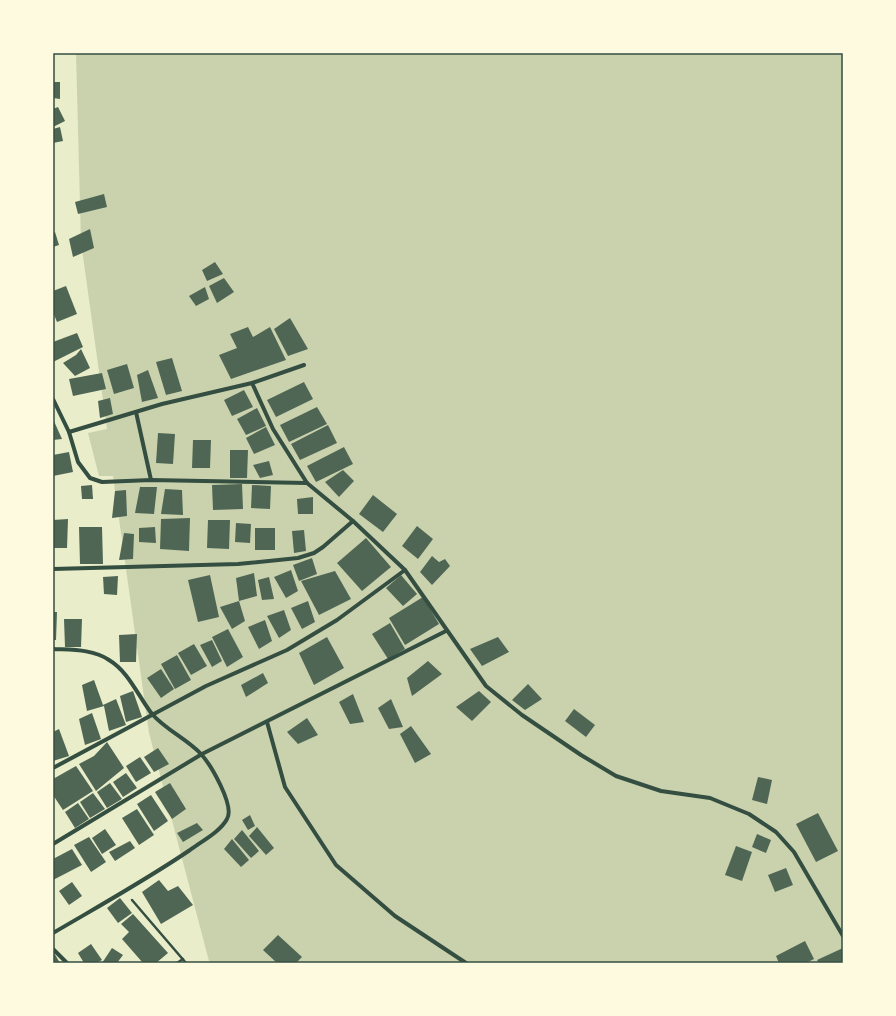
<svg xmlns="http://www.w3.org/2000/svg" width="896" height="1016" viewBox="0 0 896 1016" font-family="'Fira Sans Condensed',sans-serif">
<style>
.green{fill:#cad2ad}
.building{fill:#4f6655}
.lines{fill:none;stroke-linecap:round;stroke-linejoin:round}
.path{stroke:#344e41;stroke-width:2.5}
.minor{stroke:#344e41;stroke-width:4}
.neatline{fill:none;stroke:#344e41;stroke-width:1.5}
</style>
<rect width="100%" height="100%" fill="#e9edc9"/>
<polygon class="green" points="76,53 843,53 843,963 213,963 209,961 149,733 113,476 99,476 88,433 107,429 81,242"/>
<g class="building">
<polygon points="53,82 60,82 60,99 53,98"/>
<polygon points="58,107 65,121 53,127 53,109"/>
<polygon points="60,127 63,141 53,143 53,129"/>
<polygon points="104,194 107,207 78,214 75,202"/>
<polygon points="90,229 94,248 73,257 69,239"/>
<polygon points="55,232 59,245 53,247 53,233"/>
<polygon points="215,262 223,274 207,281 202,270"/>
<polygon points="224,278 234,292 217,303 209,286"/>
<polygon points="66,286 77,314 57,322 53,312 53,291"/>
<polygon points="205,287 209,299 196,306 189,296"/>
<polygon points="290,318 308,349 288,356 274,329"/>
<polygon points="248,327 253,337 270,327 286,360 231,379 219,355 237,348 230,334"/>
<polygon points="77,333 83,347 53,362 53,342"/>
<polygon points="81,349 90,368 75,376 63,363 76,355"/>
<polygon points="172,358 182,391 166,395 156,362"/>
<polygon points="127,364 134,388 114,394 107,370"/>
<polygon points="148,370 158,398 142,402 137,375"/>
<polygon points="102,373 106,389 73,396 69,379"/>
<polygon points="304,382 313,399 276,417 267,400"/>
<polygon points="244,390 253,407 232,416 224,400"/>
<polygon points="110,398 113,414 100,418 98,401"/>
<polygon points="317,407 327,424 289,442 280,425"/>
<polygon points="257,408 266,426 246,435 237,419"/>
<polygon points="53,419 62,439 53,440"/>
<polygon points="328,425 337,443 300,460 291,444"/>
<polygon points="266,427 275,445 254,454 246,438"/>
<polygon points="158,433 175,434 173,464 156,463"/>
<polygon points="193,440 211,440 210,468 192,468"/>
<polygon points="344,447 353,464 316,482 307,466"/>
<polygon points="230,450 248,450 247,478 230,478"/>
<polygon points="69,452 73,472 53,476 53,455"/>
<polygon points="269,461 273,475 260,478 253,465"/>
<polygon points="343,470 354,481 339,497 325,482"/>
<polygon points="242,484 243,509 213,510 212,485"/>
<polygon points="92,485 93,499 82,499 81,486"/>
<polygon points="252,485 271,486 270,509 251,508"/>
<polygon points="140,487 157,487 154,514 135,513"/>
<polygon points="165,489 182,490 183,515 161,514"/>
<polygon points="126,490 127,516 112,518 115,491"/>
<polygon points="373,495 397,514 383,532 359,514"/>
<polygon points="313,497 313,514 298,514 297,499"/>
<polygon points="190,518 189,551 160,549 161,519"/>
<polygon points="68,519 67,548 53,548 53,520"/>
<polygon points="208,520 230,520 229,549 207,548"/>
<polygon points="236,523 251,524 250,543 235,542"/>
<polygon points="417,526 433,539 418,559 402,546"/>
<polygon points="79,527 102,527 103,564 80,564"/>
<polygon points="155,527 156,543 139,542 139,528"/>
<rect x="255" y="528" width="20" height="22"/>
<polygon points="304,530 306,551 294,553 292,531"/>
<polygon points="124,533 134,534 133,559 119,560"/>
<polygon points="366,538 391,567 362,591 337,563"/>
<polygon points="432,556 439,562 445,559 450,566 432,585 420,572"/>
<polygon points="312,558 317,574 299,581 293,565"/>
<polygon points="291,570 298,591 286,598 274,577"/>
<polygon points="335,571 351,599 319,615 301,581"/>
<polygon points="254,573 257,596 239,601 236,578"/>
<polygon points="210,575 219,617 198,622 188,580"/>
<polygon points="401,575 417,594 403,606 386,588"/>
<polygon points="118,576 117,595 104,594 103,577"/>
<polygon points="269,577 274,599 262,600 258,580"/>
<polygon points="423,597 439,624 405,645 389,618"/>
<polygon points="239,601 245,621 232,629 220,607"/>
<polygon points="308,601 315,622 302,629 291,608"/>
<polygon points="284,610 291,630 279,638 267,616"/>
<polygon points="53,612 57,612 56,640 53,640"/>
<polygon points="64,619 82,619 81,647 65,647"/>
<polygon points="265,620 272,641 259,649 248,627"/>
<polygon points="390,623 405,649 388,659 372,634"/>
<polygon points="228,629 243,657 227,667 212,637"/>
<polygon points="137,634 136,662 120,662 119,635"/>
<polygon points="327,637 344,668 314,685 299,653"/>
<polygon points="498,637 509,652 482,666 470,649"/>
<polygon points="212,640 222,661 212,667 200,645"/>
<polygon points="194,644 207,666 191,675 178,653"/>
<polygon points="177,655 191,680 175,689 161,664"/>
<polygon points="428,661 442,674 412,696 407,678"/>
<polygon points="161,669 174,689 161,698 147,678"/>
<polygon points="263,673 268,683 246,697 241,685"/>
<polygon points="94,680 103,705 116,699 126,725 109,731 104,706 87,711 82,685"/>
<polygon points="528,684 542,699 525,710 512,700"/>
<polygon points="133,691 142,717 126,722 120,696"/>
<polygon points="479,691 491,702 472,721 456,707"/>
<polygon points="353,694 364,722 350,724 339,702"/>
<polygon points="391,699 403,727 389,729 378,708"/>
<polygon points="574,709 595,725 586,737 565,721"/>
<polygon points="92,713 101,739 85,745 79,719"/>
<polygon points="307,718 318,735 298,744 287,732"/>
<polygon points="411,726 431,754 415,763 400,734"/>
<polygon points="59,729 69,756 53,761 53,732"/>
<polygon points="107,742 124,768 96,791 79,764 94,756"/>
<polygon points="158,748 169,764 154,772 144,757"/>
<polygon points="140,757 151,773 136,782 126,766"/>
<polygon points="76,766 93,791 63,810 53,795 53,779"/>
<polygon points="126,773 137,788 123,797 113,782"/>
<polygon points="758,777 772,780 767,804 752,800"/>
<polygon points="110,783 122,799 107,808 97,792"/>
<polygon points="170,783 186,809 172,819 155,792"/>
<polygon points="93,793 105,809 90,818 80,802"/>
<polygon points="151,795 168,821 154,831 137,804"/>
<polygon points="78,803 89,819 75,828 65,812"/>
<polygon points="137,809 154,835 139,845 122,818"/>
<polygon points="818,813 838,851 816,862 796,824"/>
<polygon points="250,815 255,826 248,830 242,820"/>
<polygon points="197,823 203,830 183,842 177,833"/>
<polygon points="257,827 274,848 266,855 249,836"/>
<polygon points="105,829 116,845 102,854 92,838"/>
<polygon points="242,830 259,851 251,858 234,839"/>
<polygon points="757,834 771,840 766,853 752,847"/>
<polygon points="89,837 106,862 91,872 74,845"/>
<polygon points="232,839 249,860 241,867 224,849"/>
<polygon points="130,841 135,848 115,861 109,852"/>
<polygon points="736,846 752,852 742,881 725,875"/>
<polygon points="72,849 82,865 53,880 53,859"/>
<polygon points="786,868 793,885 775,892 768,875"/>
<polygon points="159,880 168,891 178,886 193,905 161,924 142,892"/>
<polygon points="72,882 82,896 69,905 59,891"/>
<polygon points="120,898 132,913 118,923 107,908"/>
<polygon points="133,914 168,953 156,963 143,963 122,939 129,932 121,924"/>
<polygon points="278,935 302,957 296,963 277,963 263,950"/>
<polygon points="805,941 814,959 806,963 779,963 776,956"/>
<polygon points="91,944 102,960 96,963 84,963 78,953"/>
<polygon points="112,948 123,955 117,963 102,963"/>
<polygon points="843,948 843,963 819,963 817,960"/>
<polygon points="53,951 60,963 53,963"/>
</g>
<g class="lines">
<g class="path">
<polyline points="132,900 186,963"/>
<polyline points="177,963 183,959"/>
</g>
<g class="minor">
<polyline points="252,383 273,429 307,483 353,521 405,570 486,686 522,715 581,755 616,776 661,791 710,798 749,814 776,832 794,852 843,936"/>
<polyline points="53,399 69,432 78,462 90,478 102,482 151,480 307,483"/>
<polyline points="136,412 151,480"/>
<polyline points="69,432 162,404 252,383 304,365"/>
<polyline points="53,569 238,564 298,558 314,553 323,547 353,521"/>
<path d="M 53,649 C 71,650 93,649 109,660 C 129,672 138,696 152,714 C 166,730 187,739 201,754 C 211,765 235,806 227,819 C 220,832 202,841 190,850 C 146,880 99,906 53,933"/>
<polyline points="267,722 285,787 336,865 395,916 466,963"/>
<polyline points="53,768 206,686 287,650 337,620 405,570"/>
<polyline points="53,844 202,754 446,631"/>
<polyline points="53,949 67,963"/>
</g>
</g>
<rect width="896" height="1016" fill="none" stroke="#fefae0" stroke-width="108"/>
<rect x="54" y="54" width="788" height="908" class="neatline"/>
</svg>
